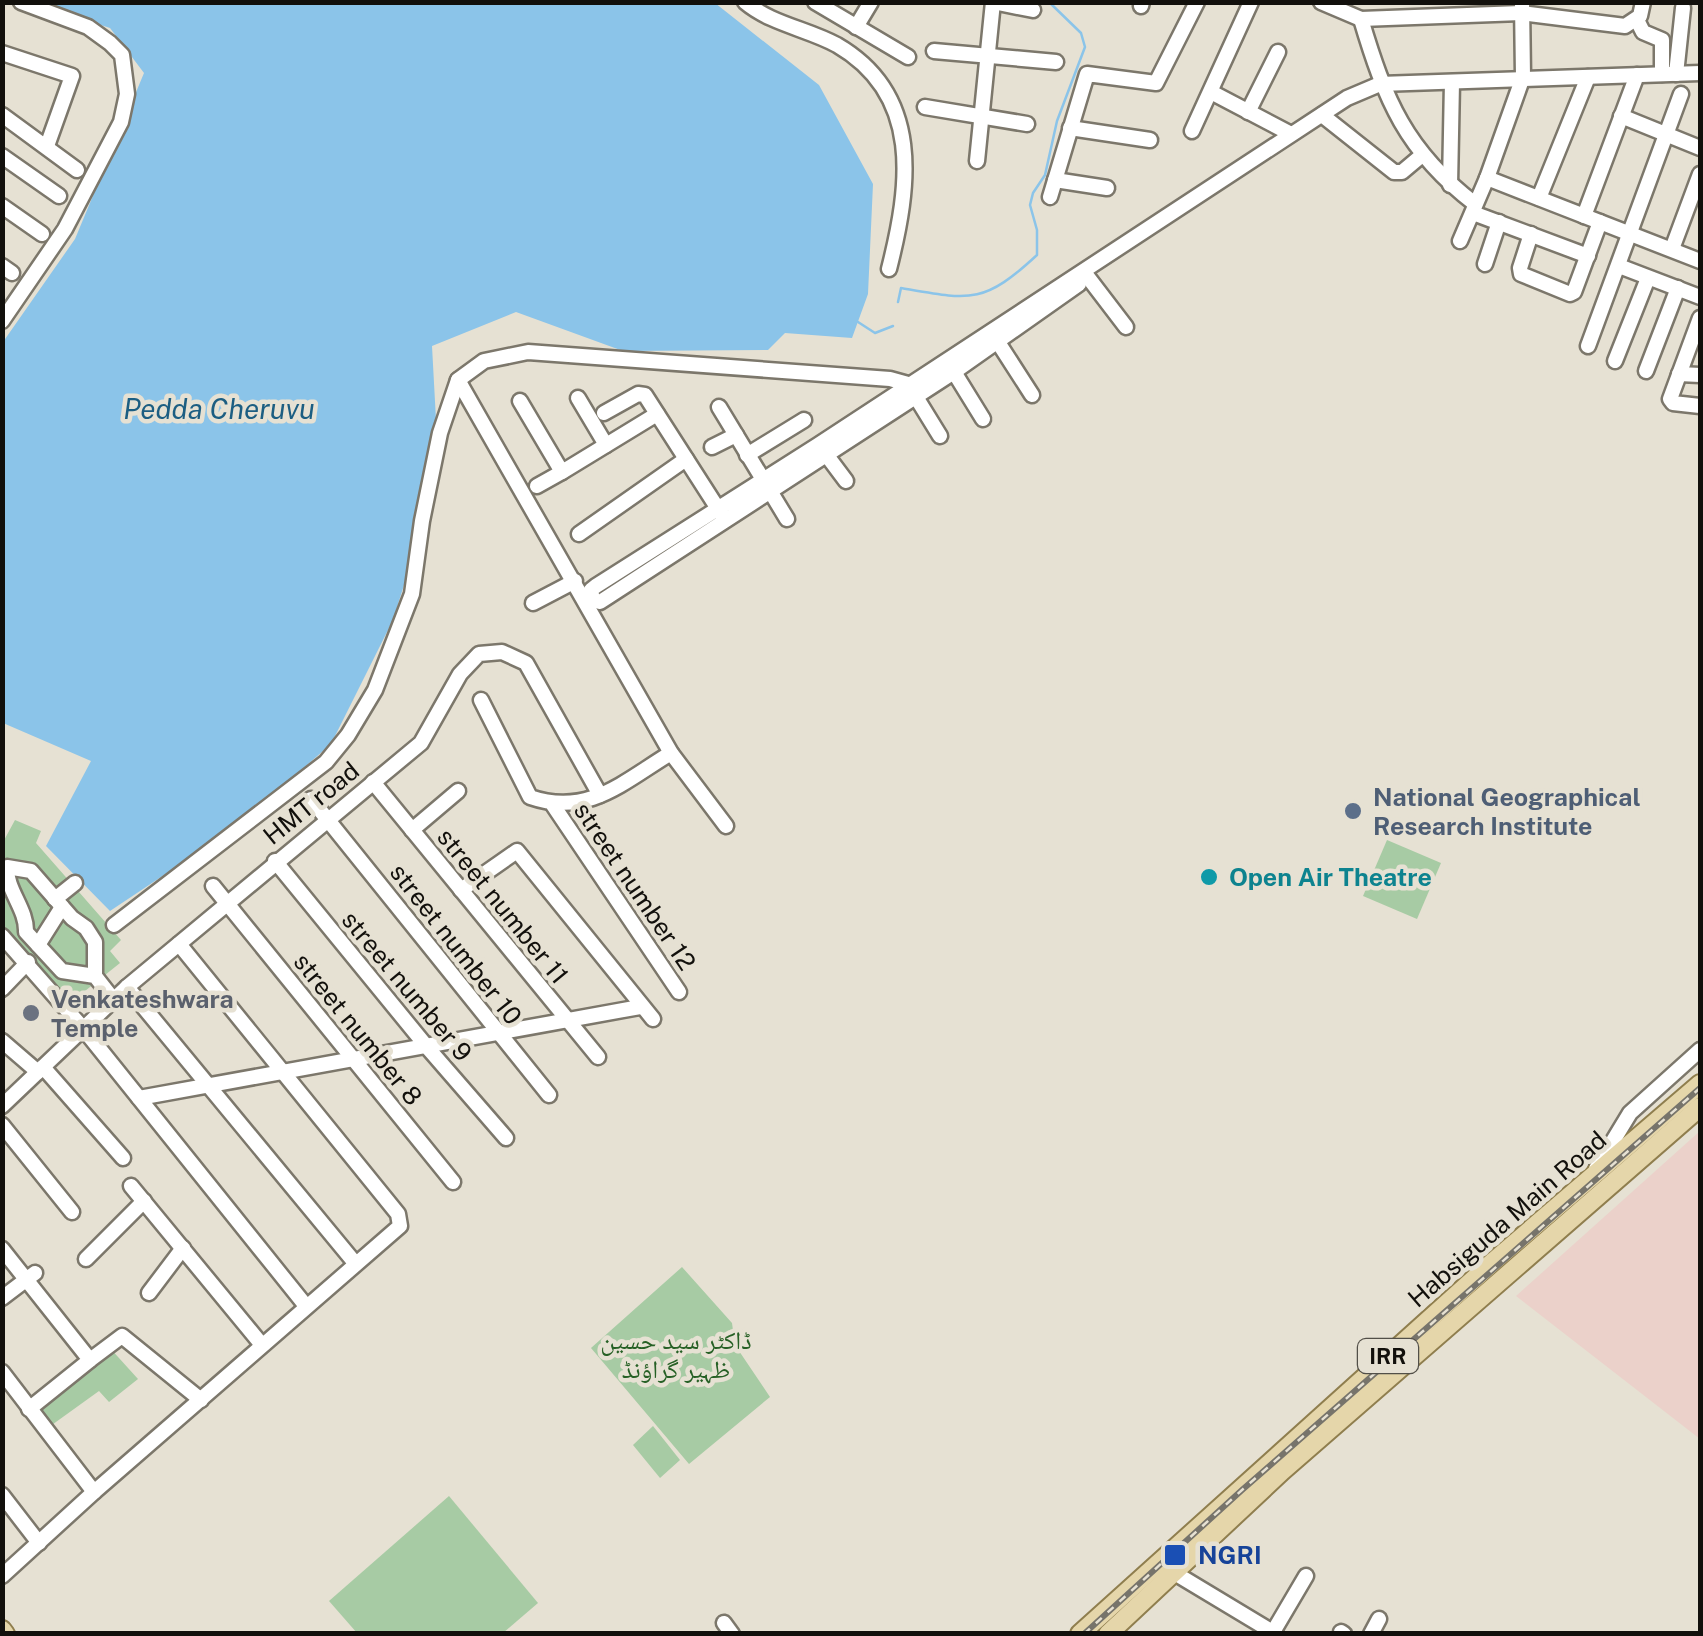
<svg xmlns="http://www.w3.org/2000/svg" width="1703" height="1636" viewBox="0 0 1703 1636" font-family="'Public Sans','Noto Naskh Arabic',sans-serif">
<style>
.commercial{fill:#ebd1ca}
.green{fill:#a7cba4}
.water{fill:#8bc4e9}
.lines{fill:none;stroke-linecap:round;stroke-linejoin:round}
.stream{stroke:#8bc4e9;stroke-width:2.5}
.minor-casing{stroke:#7c776b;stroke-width:19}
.major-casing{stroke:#8f7e4e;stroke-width:22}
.minor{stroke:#fff;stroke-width:14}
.major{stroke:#e5d6aa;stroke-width:18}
.rail-casing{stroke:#77746b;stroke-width:6}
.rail{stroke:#e6e1d3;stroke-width:2.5;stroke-dasharray:8;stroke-linecap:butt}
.service-dot{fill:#5c6f8a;stroke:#e6e1d3;stroke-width:4}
.culture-dot{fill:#0f9aa8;stroke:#e6e1d3;stroke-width:4}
.worship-dot{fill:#6b7280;stroke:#e6e1d3;stroke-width:4}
.transit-dot{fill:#1a4fb4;stroke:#e6e1d3;stroke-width:4}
.labels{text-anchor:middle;stroke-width:9;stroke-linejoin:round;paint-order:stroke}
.shield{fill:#e6e1d3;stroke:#524f48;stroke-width:2.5}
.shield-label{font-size:22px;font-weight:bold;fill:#12100c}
.service-label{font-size:25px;font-weight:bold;fill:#4e5e75;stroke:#e6e1d3;text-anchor:start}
.street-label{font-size:25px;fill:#12100c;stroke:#e6e1d3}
.culture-label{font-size:25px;font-weight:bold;fill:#0d838f;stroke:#e6e1d3;text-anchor:start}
.worship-label{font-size:25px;font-weight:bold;fill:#5b616d;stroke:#e6e1d3;text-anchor:start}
.park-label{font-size:25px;fill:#266025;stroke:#e6e1d3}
.transit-label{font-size:25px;font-weight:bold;fill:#164399;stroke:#e6e1d3;text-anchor:start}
.water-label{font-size:28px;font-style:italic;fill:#1c5e82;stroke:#e6e1d3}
</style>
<rect width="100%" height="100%" fill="#e6e1d3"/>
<polygon class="commercial" points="1700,1131 1700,1439 1516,1296"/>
<g class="green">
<polygon points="15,820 41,831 36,843 121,940 110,951 120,963 70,1003 3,926 2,844"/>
<polygon points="1387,840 1441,863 1417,919 1363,896"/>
<polygon points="682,1267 732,1323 735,1345 770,1397 689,1464 591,1348"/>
<polygon points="109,1347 138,1379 109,1402 99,1391 49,1427 37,1409 73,1384"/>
<polygon points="653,1426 680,1460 660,1478 633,1445"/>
<polygon points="449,1496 538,1603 503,1633 357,1633 329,1601"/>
</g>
<polygon class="water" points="32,3 715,3 819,85 873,184 868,294 852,338 785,333 768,350 623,351 516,312 432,346 436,420 416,547 393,620 331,744 236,827 110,911 46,846 91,761 3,723 3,342 75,239 144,73 110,28"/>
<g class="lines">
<g class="stream">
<path d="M 898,302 L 901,288 C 970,300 983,305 1037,255 L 1037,230 L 1030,205 L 1033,193 L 1045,175 L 1057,121 L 1085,47 L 1081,33 L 1049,2"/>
<polyline points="858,322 875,333 893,326"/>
</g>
<g class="minor-casing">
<g id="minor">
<path d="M 745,2 C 771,24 808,29 837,45 C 923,95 910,186 889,269"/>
<polyline points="815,2 908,57"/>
<polyline points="993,2 1033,10"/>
<polyline points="1321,2 1361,19 1521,13 1625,26 1640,16 1643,2"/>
<polyline points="1141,6 1142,2"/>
<path d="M 1361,19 C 1385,100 1406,151 1475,204"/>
<polyline points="1637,20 1643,32 1662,40 1662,74"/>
<polyline points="856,27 871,2"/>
<polyline points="934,51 1056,62"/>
<polyline points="2,53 72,76 47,146"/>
<polyline points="1676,74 1683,8"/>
<polyline points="1211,92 1291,134"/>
<polyline points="925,107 1027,124"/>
<polyline points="1248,112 1278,52"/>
<polyline points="2,115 77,170"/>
<polyline points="1322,115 1394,172 1402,172 1421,156"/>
<polyline points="1621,116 1700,148"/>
<polyline points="1070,128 1150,140"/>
<polyline points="1192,131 1251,2"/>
<polyline points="2,156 59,196"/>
<polyline points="977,161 993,2"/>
<polyline points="1487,178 1700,261"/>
<polyline points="1055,180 1107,188"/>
<polyline points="1450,185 1452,82"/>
<polyline points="1050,197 1087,74 1156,83 1197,2"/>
<polyline points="1539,198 1588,77"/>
<polyline points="2,206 42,234"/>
<polyline points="1473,213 1588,256"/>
<polyline points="1584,216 1637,75"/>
<polyline points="1531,234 1520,268 1521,274 1570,294 1574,292 1600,222"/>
<polyline points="1460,241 1487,178 1523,77 1522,2"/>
<polyline points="1672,249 1700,174"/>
<polyline points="1485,264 1499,222"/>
<polyline points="2,266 12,273"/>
<polyline points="1619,266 1700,297"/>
<polyline points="1084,272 1126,327"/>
<polyline points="1079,275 1079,284 954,372 600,602 593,600 591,590 596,586 818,445 1347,98 1380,84 1700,73"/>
<polyline points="1700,318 1670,399 1673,403 1700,406"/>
<polyline points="2,321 65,229 121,122 127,94 122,55 110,43 88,27 21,2"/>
<polyline points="994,336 1032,395"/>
<polyline points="1588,346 1681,94"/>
<polyline points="1615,361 1648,278"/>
<polyline points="1646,371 1678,288"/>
<polyline points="954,372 983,419"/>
<polyline points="1679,374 1700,375"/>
<polyline points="458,380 671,753 726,826"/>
<polyline points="578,398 606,445"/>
<polyline points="520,401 562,472 657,414"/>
<polyline points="719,407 787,519"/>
<polyline points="604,413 638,394 645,395 722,515"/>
<polyline points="712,447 736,435"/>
<polyline points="822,449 846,481"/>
<polyline points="747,455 804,420"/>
<polyline points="537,486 562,472"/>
<polyline points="579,534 686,459"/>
<polyline points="533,603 575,581"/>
<path d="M 481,700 L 530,797 C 588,817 623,782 671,753"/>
<polyline points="373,782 598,1057"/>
<polyline points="311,799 549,1095"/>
<polyline points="553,805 679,992"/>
<polyline points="412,830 458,791"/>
<polyline points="275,861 427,1047 506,1138"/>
<polyline points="213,886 453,1182"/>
<polyline points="461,890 517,851 653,1019"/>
<polyline points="55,899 75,883"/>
<polyline points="114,925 326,762 348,735 375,690 412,594 422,521 440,433 458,380 484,361 528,352 890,379 908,384 940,436"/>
<polyline points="2,936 82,1027 306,1306"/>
<polyline points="38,945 62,907"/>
<path d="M 95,976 L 62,971 L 26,932 C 27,909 6,890 7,867 L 31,871 L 72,918 L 86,928 L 95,942 L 95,976 L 113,999"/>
<polyline points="127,987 355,1263"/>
<polyline points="2,989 28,962"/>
<polyline points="2,1041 38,1072"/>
<polyline points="43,1067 123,1158"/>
<polyline points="139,1098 640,1007"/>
<polyline points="2,1106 127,987 421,743 460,674 479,654 502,652 526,663 600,795"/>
<polyline points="2,1125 72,1212"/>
<polyline points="1596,1169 1630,1113 1700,1050"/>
<polyline points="131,1186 262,1345"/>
<polyline points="2,1249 90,1360 29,1409"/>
<polyline points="86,1259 144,1201"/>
<polyline points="149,1293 183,1248"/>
<polyline points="2,1298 35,1273"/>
<polyline points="90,1360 122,1336 201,1400"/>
<polyline points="2,1372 94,1492"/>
<polyline points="2,1495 39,1543"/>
<polyline points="1173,1572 1276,1634"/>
<polyline points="2,1576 94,1492 400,1226 398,1214 179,944"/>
<polyline points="724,1623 732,1634"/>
<polyline points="1273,1632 1306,1576"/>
<polyline points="1341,1632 1344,1634"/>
<polyline points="1371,1634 1379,1619"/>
</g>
</g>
<g class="major-casing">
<g id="major">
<polyline points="2,1630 5,1634"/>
<polyline points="1080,1634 1494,1261 1700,1084"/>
<polyline points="1108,1634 1282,1471 1700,1107"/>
</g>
</g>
<use href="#minor" class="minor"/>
<use href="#major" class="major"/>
<g class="rail-casing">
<polyline id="rail" points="1084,1634 1242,1490 1700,1088"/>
</g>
<use href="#rail" class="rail"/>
</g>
<circle class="service-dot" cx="1353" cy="811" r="10"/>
<circle class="culture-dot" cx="1209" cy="877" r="10"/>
<circle class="worship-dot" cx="31" cy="1013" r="10"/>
<rect class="transit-dot" x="1163" y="1543" width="24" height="24" rx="5"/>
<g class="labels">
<rect class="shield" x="1358" y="1339" width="60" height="34" rx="8"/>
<g class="shield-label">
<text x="1388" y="1364">IRR</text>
</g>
<g class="service-label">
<text x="1373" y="806">National Geographical<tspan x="1373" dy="29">Research Institute</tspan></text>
</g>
<g class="street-label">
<text transform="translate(311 803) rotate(-39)" y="9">HMT road</text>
<text transform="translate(635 886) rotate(56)" y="9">street number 12</text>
<text transform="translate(503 906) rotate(51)" y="9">street number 11</text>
<text transform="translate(456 944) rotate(52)" y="9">street number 10</text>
<text transform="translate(407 986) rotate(50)" y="9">street number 9</text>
<text transform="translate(358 1029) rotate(51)" y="9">street number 8</text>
<text transform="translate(1507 1219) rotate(-41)" y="9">Habsiguda Main Road</text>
</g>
<g class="culture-label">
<text x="1229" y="886">Open Air Theatre</text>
</g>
<g class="worship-label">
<text x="51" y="1008">Venkateshwara<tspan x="51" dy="29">Temple</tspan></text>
</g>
<g class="park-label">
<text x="676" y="1349">ڈاکٹر سید حسین<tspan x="676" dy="29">ظہیر گراؤنڈ</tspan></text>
</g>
<g class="transit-label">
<text x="1198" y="1564">NGRI</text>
</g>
<g class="water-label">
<text x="219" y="419">Pedda Cheruvu</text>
</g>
</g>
<rect width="1703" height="1636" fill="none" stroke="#12100c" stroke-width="10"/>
</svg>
